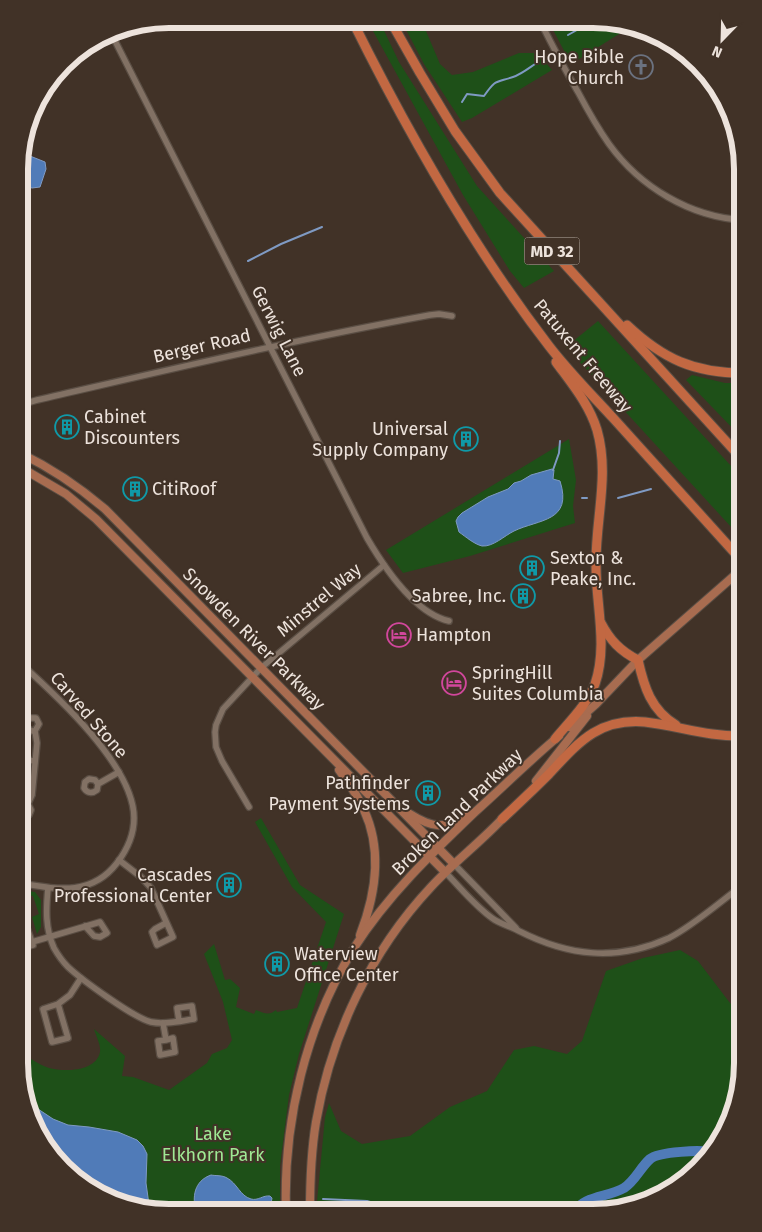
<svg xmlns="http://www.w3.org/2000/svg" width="762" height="1232" viewBox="0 0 762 1232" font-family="'Fira Sans',sans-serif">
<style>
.green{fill:#1e5018}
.water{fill:#507bb8;stroke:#7f9ac3}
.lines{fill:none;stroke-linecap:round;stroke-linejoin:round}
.stream{stroke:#7f9ac3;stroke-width:2}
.river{stroke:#507bb8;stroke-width:10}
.minor-casing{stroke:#5a4e44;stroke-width:8}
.major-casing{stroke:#5a4e44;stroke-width:10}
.highway-casing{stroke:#5a4e44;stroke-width:11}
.minor{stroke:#827164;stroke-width:5.5}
.major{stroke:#a86c50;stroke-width:8}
.highway{stroke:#c26842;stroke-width:9}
.labels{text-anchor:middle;stroke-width:4;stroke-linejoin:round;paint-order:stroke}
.shield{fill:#413227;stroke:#b9aea6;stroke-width:1}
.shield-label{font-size:16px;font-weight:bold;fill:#ede3dc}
.poi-label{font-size:18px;fill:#ede3dc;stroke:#413227;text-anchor:start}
.street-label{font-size:18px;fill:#ede3dc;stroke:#413227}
.park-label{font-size:18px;fill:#9fe994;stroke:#413227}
.rim{fill:none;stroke:#ede3dc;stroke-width:6}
</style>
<rect width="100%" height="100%" fill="#413227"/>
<g class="green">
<polygon points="367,20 379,20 399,62 477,186 554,271 524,288 510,271 463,195"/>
<polygon points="401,20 434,20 426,31 440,64 452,75 473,72 519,53 537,53 552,70 472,118 462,122 424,64"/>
<polygon points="556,21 622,22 632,26 571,64 550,24"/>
<polygon points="598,321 743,479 743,540 566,347"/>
<polygon points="692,375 725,383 743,383 743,432 741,437 686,380"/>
<polygon points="569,439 576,480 573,506 575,523 470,556 403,573 386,550"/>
<path d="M 261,818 L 300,885 L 344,914 L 299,1054 L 289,1095 L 280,1166 L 280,1212 L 150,1212 L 78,1182 L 30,1120 L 19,1063 L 19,1026 L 31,1059 C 36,1062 43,1066 49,1068 C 64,1072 96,1072 100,1052 C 101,1045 96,1036 94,1029 L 125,1056 L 122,1076 L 133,1077 L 169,1090 L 207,1063 L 212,1054 L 227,1048 L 232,1040 L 223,1002 L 204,954 L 214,944 L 225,980 L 230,979 L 240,988 L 236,1007 L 254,1014 L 256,1010 C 264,1013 269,1016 276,1010 L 277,1012 L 297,1008 L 326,922 L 292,887 L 255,822 Z"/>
<polygon points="19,890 35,892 41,900 41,927 37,934 32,917 39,914 33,896 19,894"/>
<polygon points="680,950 698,961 743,1020 743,1073 735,1112 713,1154 650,1202 593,1213 316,1212 325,1117 329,1103 341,1131 362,1144 410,1136 450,1107 487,1091 514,1050 534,1046 567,1054 582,1041 606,971 643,958"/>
</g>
<g class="water">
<polygon points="20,152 45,162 46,169 40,187 32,188 20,184"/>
<path d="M 552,469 L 554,470 L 553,479 L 560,481 C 573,522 539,519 514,531 C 504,536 493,547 482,546 C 474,544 466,537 459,532 L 456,521 L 458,517 L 462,513 L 488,497 L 508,489 L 514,483 L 521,481 L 531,475 Z"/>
<polygon points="26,1101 53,1119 68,1125 89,1127 118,1132 137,1140 143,1146 147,1154 146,1183 150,1212 78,1182 30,1120"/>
<path d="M 211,1175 C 216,1176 222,1175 227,1178 C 237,1183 240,1196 251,1199 C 258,1201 263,1195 270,1196 L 272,1198 L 271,1204 L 255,1206 L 250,1212 L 196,1212 C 192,1197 194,1181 211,1175 Z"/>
</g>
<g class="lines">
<g class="stream">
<polyline points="568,35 593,21"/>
<path d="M 462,102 L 467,94 L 484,96 C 496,79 495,83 513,77 C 522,74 530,67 538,62"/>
<polyline points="248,261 281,244 322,227"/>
<polyline points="553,470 559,453 560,441"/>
<polyline points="582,498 587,498"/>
<polyline points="618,498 651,489"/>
<polyline points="323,1199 367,1201 380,1205 414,1209 422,1213"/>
<polyline points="440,1213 453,1213"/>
<polyline points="487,1213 502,1213"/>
</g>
<path class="river" d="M 573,1213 C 585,1195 606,1198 624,1188 C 635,1181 640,1168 650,1159 C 658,1152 703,1149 713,1153"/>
<g class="minor-casing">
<g id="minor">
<path d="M 540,21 C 552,45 564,68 578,92 C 587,109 597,127 609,144 C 640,187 690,217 743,220"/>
<path d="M 110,31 L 367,538 C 384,567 414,613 449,621"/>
<path d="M 20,405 L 37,400 C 168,370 298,339 430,315 L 439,314 L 452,316"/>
<polyline points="19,677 27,669"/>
<polyline points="19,759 35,761"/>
<path d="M 98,784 L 97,790 C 92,794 87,793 84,788 L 85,782 L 89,779 L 95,780 L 98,784 L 119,772"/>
<polyline points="28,804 32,795 37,743 35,731 39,724 36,718 29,718 26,724 27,728 32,731 35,731"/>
<polyline points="19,805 23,803 28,804"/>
<polyline points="249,807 222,761 216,747 215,732 216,725 223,709 261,668 384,565"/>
<polyline points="19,814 24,817 29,815 31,810 28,804"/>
<polyline points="119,860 141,877 151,888 173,937 157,945 152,932 155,929 166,923"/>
<polyline points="454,864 516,928"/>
<path d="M 445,872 C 460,887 474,905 492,918 C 500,924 510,926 519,931 C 568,956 617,962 669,938 C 693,926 721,901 743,885"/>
<path d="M 19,883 C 56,889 91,897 117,863 C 127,850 134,835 134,818 C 134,766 56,695 19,662"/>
<path d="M 48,888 C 46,909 45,928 54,948 C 58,955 62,961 68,967 C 82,980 134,1018 151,1022 C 165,1025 180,1021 194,1019 L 192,1006 L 177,1008 L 179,1021"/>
<polyline points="19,930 27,928 32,942"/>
<polyline points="19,949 33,945 32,942 100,922 107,933 100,937 94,936 85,926"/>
<polyline points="58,1004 43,1009 52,1042 68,1038 58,1004 70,995 81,978"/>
<polyline points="163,1023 166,1040 173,1038 175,1052 160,1055 158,1041 166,1040"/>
</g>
</g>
<g class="major-casing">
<g id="major">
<path d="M 20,453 C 51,468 78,486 105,509 L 454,864"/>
<polyline points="20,467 66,494 96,519 445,872"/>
<polyline points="570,727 596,704 638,660 743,568"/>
<path d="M 339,770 C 348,783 358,795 364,810 C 383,851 376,894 360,935"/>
<polyline points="536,781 587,716"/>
<path d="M 410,814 C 432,828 445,830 468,814"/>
<path d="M 286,1212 C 283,1121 306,1026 354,948 C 387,896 431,854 475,812 C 503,787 530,760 559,736"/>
<path d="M 310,1212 C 310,1182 311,1152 316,1122 C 331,1035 371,951 431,887 C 454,862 482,841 505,816"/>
</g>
</g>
<g class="highway-casing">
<g id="highway">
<path d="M 352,20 C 408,133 472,246 549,346 C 569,372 592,395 614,419 C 657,467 700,515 743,562"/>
<polyline points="390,20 420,73 455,131 500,193 743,460"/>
<path d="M 627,325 C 663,359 694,373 743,373"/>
<path d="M 601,623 C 610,640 620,651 638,660 C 644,687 651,710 676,725"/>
<path d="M 555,739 C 569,722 587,705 595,684 C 608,646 596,605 596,566 C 595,521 610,475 597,430 C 589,404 572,384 556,362"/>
<path d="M 502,819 C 518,804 534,789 549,774 C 578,743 598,718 645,722 C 678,726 710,737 743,736"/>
</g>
</g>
<use href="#minor" class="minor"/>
<use href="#major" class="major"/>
<use href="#highway" class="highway"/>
</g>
<defs>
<g id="church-ring" transform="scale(1.25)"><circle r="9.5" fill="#413227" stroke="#6b7280" stroke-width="1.5"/><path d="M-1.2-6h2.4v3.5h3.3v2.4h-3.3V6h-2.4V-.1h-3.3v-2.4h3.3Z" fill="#6b7280"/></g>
<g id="building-ring" transform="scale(1.25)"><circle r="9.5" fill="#413227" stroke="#0f9aa8" stroke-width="1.5"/><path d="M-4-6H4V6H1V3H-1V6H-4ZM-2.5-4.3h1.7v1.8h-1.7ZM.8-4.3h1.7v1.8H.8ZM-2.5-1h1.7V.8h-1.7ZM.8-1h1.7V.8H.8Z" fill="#0f9aa8"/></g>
<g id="hotel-ring" transform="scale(1.25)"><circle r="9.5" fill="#413227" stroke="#d1479c" stroke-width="1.5"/><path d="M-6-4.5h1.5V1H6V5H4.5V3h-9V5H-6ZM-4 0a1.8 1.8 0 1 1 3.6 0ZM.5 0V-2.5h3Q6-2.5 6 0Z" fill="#d1479c"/></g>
</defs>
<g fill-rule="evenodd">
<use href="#church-ring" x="641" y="67"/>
<use href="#building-ring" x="67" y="427"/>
<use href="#building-ring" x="466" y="439"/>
<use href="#building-ring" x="135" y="489"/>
<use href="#building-ring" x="532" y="568"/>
<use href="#building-ring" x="523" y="596"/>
<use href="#hotel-ring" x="399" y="635"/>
<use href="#hotel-ring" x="454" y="683"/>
<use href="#building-ring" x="428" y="793"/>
<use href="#building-ring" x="229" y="885"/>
<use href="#building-ring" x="277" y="964"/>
</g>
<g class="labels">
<rect class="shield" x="524.5" y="237.5" width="55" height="27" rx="4"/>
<g class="shield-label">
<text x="552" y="257">MD 32</text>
</g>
<g class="poi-label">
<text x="624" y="63" text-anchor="end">Hope Bible<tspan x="624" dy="21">Church</tspan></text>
<text x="84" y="423">Cabinet<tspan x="84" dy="21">Discounters</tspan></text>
<text x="448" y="435" text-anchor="end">Universal<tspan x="448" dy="21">Supply Company</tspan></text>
<text x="152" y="495">CitiRoof</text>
<text x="550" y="564">Sexton &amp;<tspan x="550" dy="21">Peake, Inc.</tspan></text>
<text x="506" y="602" text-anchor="end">Sabree, Inc.</text>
<text x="416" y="641">Hampton</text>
<text x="472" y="679">SpringHill<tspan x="472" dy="21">Suites Columbia</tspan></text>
<text x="410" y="789" text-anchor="end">Pathfinder<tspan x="410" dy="21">Payment Systems</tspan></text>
<text x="212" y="881" text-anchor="end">Cascades<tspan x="212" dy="21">Professional Center</tspan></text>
<text x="294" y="960">Waterview<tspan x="294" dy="21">Office Center</tspan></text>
</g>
<g class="street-label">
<text transform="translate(279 331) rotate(63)" y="6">Gerwig Lane</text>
<text transform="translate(202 346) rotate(-13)" y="6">Berger Road</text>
<text transform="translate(583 356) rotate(50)" y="6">Patuxent Freeway</text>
<text transform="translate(319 600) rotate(-40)" y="6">Minstrel Way</text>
<text transform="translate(254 639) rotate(45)" y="6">Snowden River Parkway</text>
<text transform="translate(89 715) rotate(49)" y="6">Carved Stone</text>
<text transform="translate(457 812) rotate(-44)" y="6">Broken Land Parkway</text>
</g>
<g class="park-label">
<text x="213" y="1140">Lake<tspan x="213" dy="21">Elkhorn Park</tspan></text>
</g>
</g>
<path d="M0 0H762V1232H0ZM169 28H593A141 141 0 0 1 734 169V1063A141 141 0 0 1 593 1204H169A141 141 0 0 1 28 1063V169A141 141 0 0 1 169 28Z" fill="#413227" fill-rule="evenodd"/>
<path class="rim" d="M169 28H593A141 141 0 0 1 734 169V1063A141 141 0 0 1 593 1204H169A141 141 0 0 1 28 1063V169A141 141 0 0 1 169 28Z"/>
<g transform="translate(722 40) rotate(203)" stroke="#413227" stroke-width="4" paint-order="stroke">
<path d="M0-4L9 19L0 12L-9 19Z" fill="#ede3dc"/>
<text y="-8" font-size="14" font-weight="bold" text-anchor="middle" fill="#ede3dc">N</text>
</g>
</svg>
